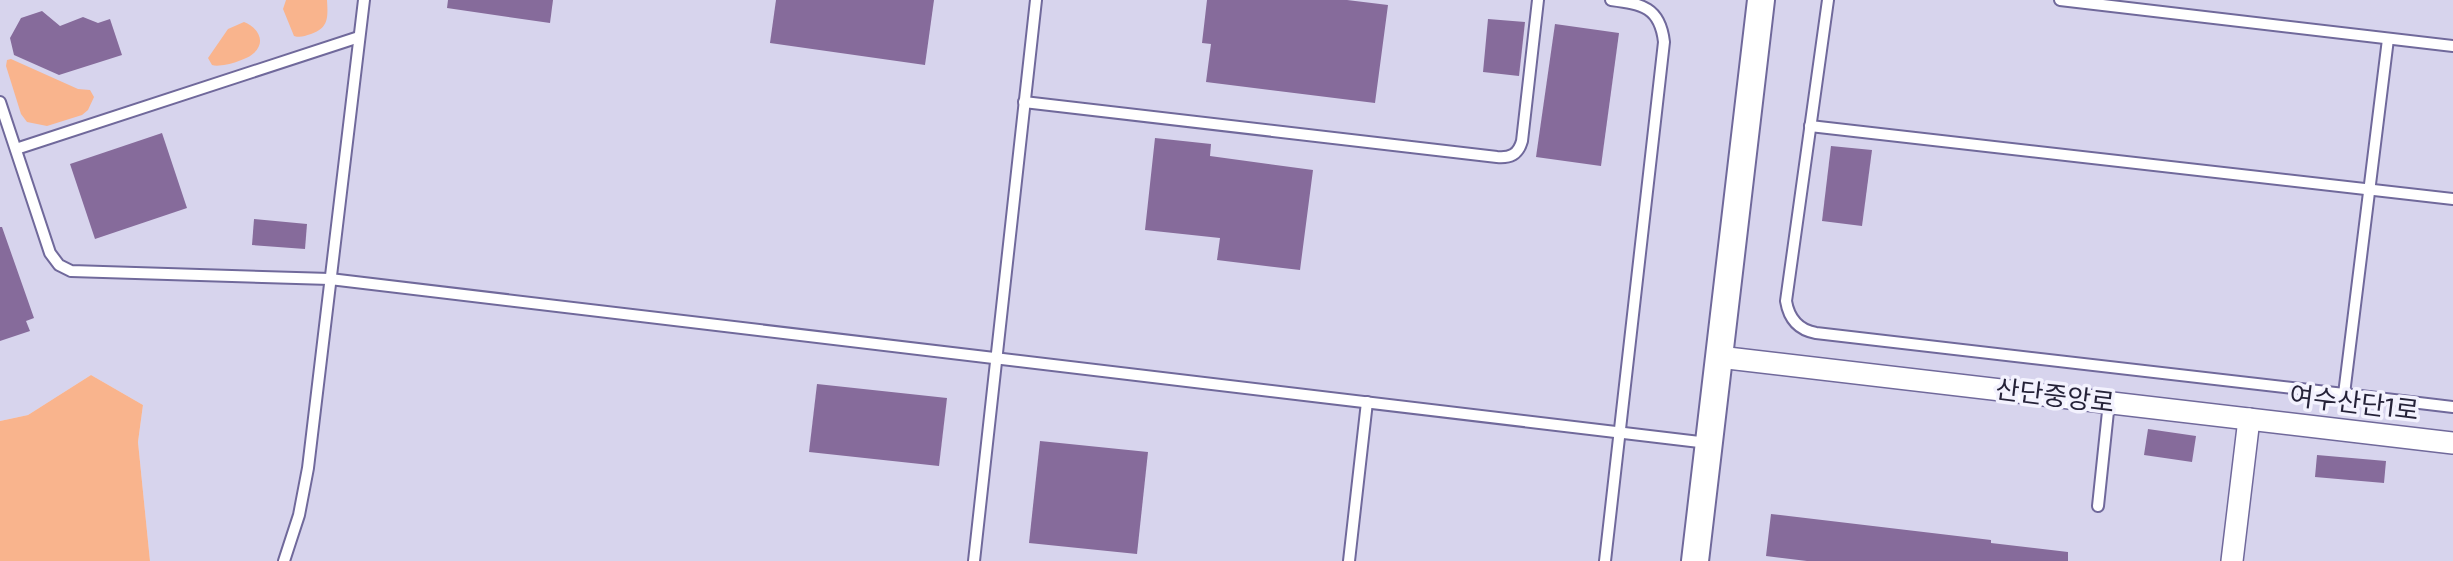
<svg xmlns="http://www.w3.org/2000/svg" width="2453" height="561" viewBox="0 0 2453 561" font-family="'Exo 2','Noto Sans KR',sans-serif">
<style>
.built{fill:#d7d4ed}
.green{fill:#f9b48d}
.building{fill:#866b9b}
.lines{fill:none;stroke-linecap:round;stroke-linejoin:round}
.service-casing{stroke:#70699b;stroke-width:14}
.minor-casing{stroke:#70699b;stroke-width:24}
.tertiary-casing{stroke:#70699b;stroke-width:30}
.service{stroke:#fff;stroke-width:10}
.minor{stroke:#fff;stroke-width:21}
.tertiary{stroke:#fff;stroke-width:26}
.labels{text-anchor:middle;stroke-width:7;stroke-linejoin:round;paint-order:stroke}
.street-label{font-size:26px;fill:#252238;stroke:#f3f2fe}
</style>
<rect width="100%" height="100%" fill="#e5e3fa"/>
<polygon class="built" points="0,0 2453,0 2453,561 150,561 138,442 143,405 91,375 28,415 0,421"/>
<g class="green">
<path d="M 286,0 L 327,0 C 328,17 329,28 311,34 C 304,36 301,38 294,36 L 283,9 Z"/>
<path d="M 244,22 C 257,27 267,41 254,53 C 247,60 221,68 212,65 L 208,58 L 228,29 Z"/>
<polygon points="11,59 78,89 90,90 94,97 88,110 82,115 47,126 27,122 21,114 6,66 7,60"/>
<polygon points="91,375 143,405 138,442 150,561 0,561 0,421 28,415"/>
</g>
<g class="building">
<polygon points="448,0 553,0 550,23 447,8"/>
<polygon points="776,0 934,0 925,65 770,43"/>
<polygon points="1207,0 1347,0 1388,5 1375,103 1206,82 1211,44 1202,43"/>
<polygon points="42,11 60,26 83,17 98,23 110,19 122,55 59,75 14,55 10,38 21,18"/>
<polygon points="1488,19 1525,22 1519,76 1483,72"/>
<polygon points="1555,24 1619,33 1601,166 1536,157"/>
<polygon points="162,133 187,208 95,239 70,164"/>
<polygon points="1155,138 1211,144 1210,156 1313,170 1300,270 1217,260 1220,238 1145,230"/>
<polygon points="1831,146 1872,150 1862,226 1822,221"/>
<polygon points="254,219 307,224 305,249 252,245"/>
<polygon points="0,227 2,227 34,318 26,321 30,331 0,341"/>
<polygon points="817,384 947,398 939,466 809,452"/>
<polygon points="2148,429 2196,436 2192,462 2144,455"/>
<polygon points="1040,441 1148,452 1137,554 1029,543"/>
<polygon points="2317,455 2386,461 2384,483 2315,477"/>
<polygon points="1771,514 1991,540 1991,543 2068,552 2068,561 1807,561 1766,556"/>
</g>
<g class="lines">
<g class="service-casing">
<g id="service">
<path d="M 1828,0 L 1786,301 C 1789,319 1799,330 1816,333 L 2344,394 L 2388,39"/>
<polyline points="2060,0 2453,46"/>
<polyline points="0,102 50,253 59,265 71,271 330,279 1708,443"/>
<path d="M 1024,102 L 1497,157 C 1510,158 1518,155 1522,141 L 1538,0"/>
<polyline points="1810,126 2453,199"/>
<polyline points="16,149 359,37"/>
<polyline points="2344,394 2453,407"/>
<polyline points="2098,506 2109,402"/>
<polyline points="284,561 299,515 308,468 364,0"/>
<polyline points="974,561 1036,0"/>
<polyline points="1349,561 1367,402"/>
<path d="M 1605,561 L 1664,42 C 1660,7 1642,4 1611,0"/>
</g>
</g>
<g class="minor-casing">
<g id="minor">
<polyline points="1719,357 2453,443"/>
<polyline points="2232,561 2249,419"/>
</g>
</g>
<g class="tertiary-casing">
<polyline id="tertiary" points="1695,561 1761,0"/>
</g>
<use href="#service" class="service"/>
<use href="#minor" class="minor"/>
<use href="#tertiary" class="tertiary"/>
</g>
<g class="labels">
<g class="street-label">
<text transform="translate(2055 396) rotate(7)" y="9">산단중앙로</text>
<text transform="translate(2354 403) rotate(7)" y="9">여수산단1로</text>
</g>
</g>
</svg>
